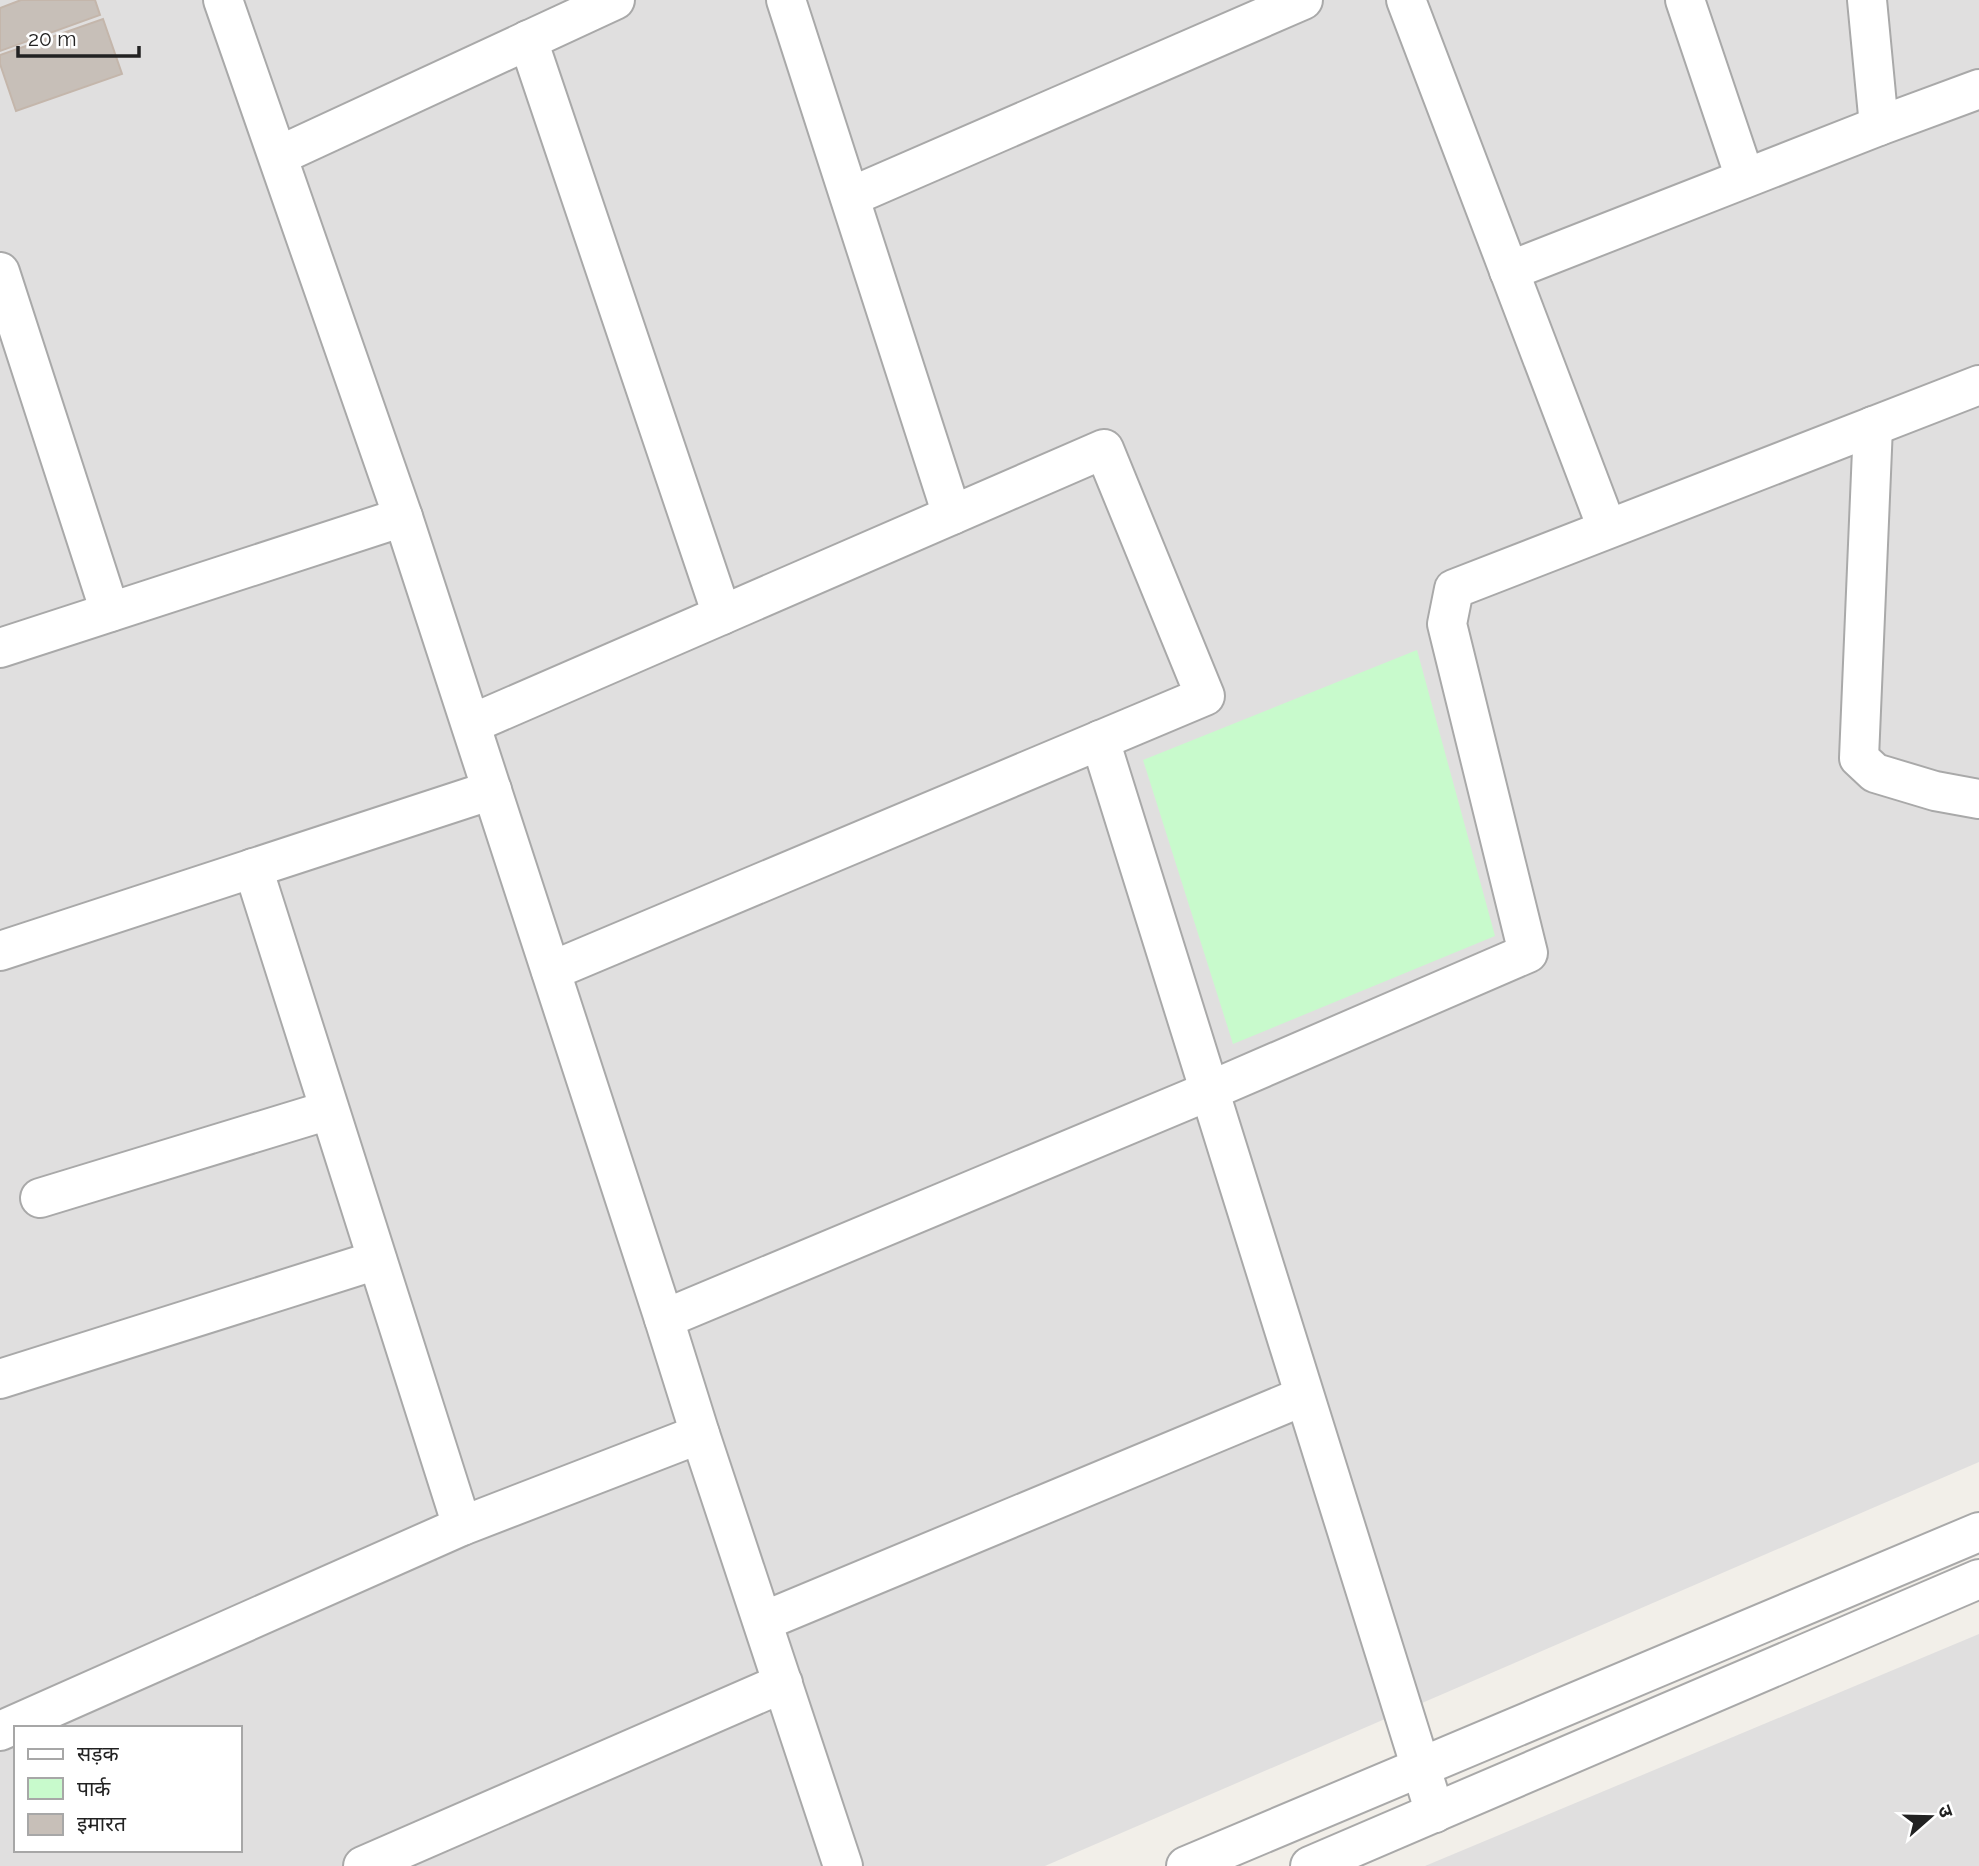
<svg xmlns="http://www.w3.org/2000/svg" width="1979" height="1866" viewBox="0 0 1979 1866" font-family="Raleway,'Noto Sans Devanagari',sans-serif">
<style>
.residential{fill:#e0dfdf;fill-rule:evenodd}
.park{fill:#c8facc}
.building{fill:#c7bfb8;stroke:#c4b6ab;stroke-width:2}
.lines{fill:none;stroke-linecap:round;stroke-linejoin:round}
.minor-casing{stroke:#a9a9a9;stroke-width:42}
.minor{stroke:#fff;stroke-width:38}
</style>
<rect width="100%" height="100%" fill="#f2efe9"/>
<g class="residential">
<path d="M 0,0 L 1979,0 L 1979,1462 L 1045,1866 L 0,1866 ZM 16,1728 L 240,1728 L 240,1850 L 16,1850 Z"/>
<polygon points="1979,1634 1979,1866 1425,1866"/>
</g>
<polygon class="park" points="1417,650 1495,936 1233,1044 1143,760"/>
<g class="building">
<polygon points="21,0 95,0 100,15 0,51 0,8"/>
<polygon points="103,19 122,74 16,111 0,64 0,55"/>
</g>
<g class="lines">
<g class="minor-casing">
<g id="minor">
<polyline points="223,0 403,517 664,1319 700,1434 843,1866"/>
<polyline points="786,0 952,515"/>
<polyline points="1406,0 1607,528"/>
<polyline points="1685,0 1745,178"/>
<polyline points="1867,0 1879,126"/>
<polyline points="528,40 722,615"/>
<polyline points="278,156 615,0"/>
<polyline points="850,197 1303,0"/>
<polyline points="1509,271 1879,126 1979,89"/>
<polyline points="0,272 110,612"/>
<polyline points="1873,426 1859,758 1875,773 1935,791 1979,799"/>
<polyline points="0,648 403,517"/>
<polyline points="471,724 1104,449 1205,696 551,971"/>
<polyline points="1100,740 1435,1813"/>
<polyline points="253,868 462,1526"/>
<polyline points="0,951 492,790"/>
<polyline points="40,1198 329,1110"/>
<polyline points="664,1319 1209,1091 1528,953 1447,624 1454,589 1979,385"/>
<polyline points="0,1379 377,1260"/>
<polyline points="764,1621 1304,1396"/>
<polyline points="0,1731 462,1526 700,1434"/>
<polyline points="363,1866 783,1683"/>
<polyline points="1186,1866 1979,1532"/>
<polyline points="1310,1866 1979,1579"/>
</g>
</g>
<use href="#minor" class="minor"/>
</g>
<rect x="14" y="1726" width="228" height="126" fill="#ffffff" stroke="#a7a7a7" stroke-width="2"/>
<rect x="28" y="1749" width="35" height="10" fill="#ffffff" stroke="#a7a7a7" stroke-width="2"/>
<text x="77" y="1761" font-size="21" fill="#222222">सड़क</text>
<rect x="28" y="1778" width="35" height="21" fill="#c8facc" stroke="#a7a7a7" stroke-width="2"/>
<text x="77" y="1796" font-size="21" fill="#222222">पार्क</text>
<rect x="28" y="1814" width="35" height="21" fill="#c7bfb8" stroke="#a7a7a7" stroke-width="2"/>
<text x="77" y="1831" font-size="21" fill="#222222">इमारत</text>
<g transform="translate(1930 1817) rotate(70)" stroke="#ffffff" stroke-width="5" paint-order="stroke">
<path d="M0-5L12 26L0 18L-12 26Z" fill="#222222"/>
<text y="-10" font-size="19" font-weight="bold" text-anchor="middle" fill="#222222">उ</text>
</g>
<path d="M18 46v10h121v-10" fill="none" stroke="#222222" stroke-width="3.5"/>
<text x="28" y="46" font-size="21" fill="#222222" stroke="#ffffff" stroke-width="5" paint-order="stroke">20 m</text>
</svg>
